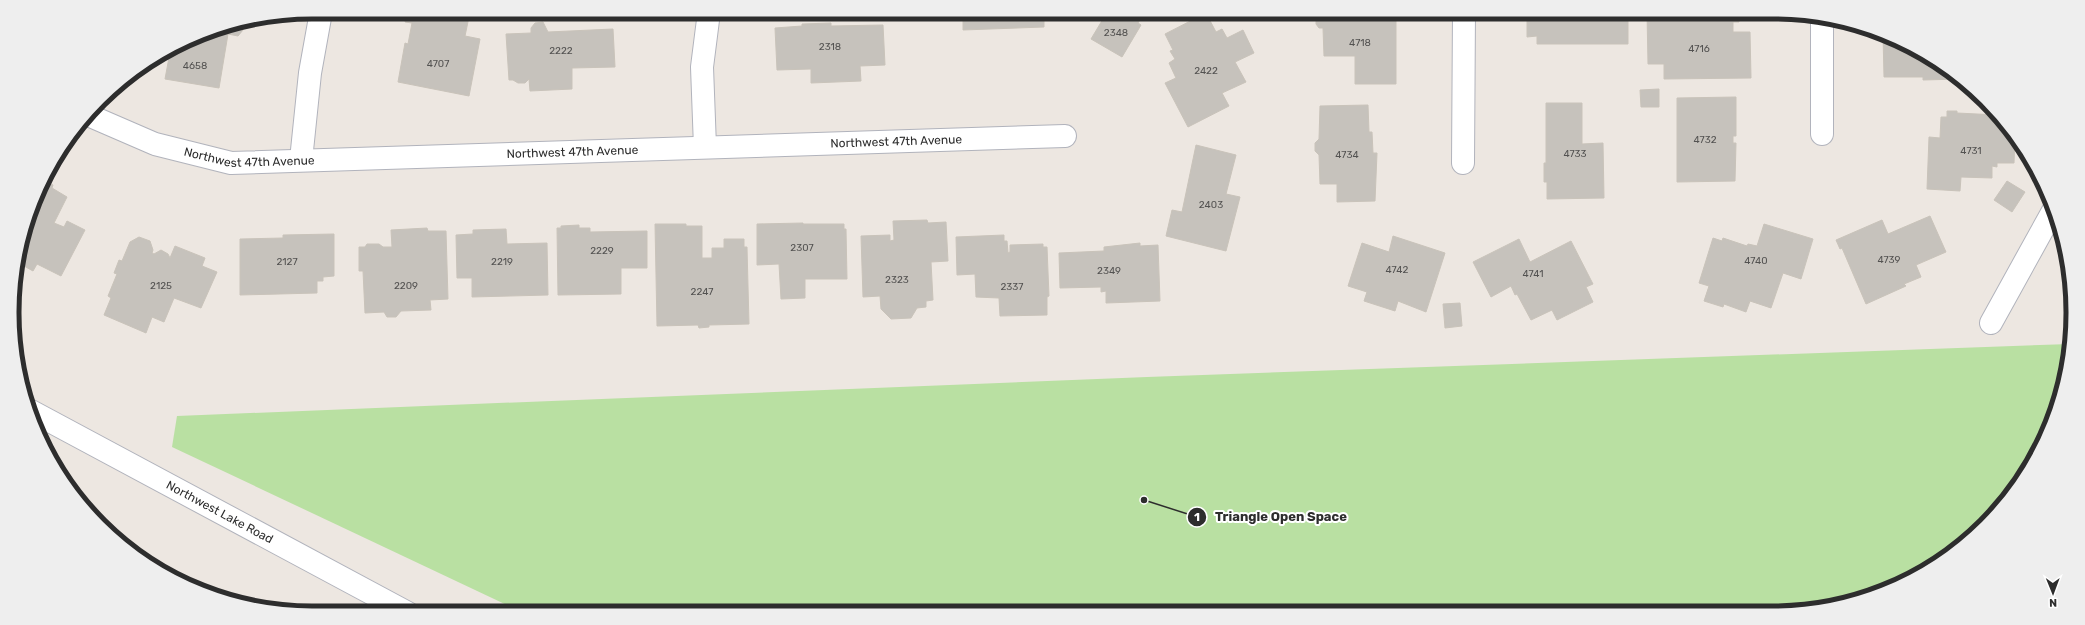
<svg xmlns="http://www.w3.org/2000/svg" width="2085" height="625" viewBox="0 0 2085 625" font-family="Rubik,sans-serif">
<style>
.green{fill:#b9e0a2}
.building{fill:#c6c2bc;stroke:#c9c3ba}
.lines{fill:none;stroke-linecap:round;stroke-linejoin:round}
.street-casing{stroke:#b1b3bc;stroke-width:24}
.secondary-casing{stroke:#b1b3bc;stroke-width:24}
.street{stroke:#fff;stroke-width:22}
.secondary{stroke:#fff;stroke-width:22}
.labels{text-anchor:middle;stroke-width:4;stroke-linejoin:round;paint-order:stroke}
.number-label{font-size:10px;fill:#535251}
.street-label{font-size:12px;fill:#2d2d2d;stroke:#fff}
.rim{fill:none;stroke:#2d2d2d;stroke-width:5}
.leader{fill:none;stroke:#2d2d2d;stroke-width:1.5}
.callout-dot{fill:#2d2d2d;stroke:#fff;stroke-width:1.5}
.mark-label{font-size:12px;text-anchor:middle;font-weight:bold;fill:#fff}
.callout-label{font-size:13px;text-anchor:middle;font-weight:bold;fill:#2d2d2d;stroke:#fff;stroke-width:4;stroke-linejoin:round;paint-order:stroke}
</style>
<rect width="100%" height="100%" fill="#ede7e1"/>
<polygon class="green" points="2070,344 2067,371 2033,463 1971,538 1888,590 1811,610 524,613 172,447 177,416 1147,377"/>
<g class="building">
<polygon points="407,12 470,12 465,36 480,39 469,96 398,82 405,43 408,44 412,23 405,22"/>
<rect x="579" y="12" width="15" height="4"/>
<polygon points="963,12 1040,12 1044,13 1044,27 963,30"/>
<polygon points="1103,12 1144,12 1138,23 1141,25 1122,57 1091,39 1106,14"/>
<polygon points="1316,12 1390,12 1388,19 1396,19 1396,84 1355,84 1355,56 1324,56 1323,28 1319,28 1316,24"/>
<polygon points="1527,12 1628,12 1628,44 1537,44 1537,36 1527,37"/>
<polygon points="1647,12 1741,12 1742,15 1739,15 1739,22 1733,22 1733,32 1750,32 1751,78 1664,79 1664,64 1648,64"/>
<polygon points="1206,13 1216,32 1222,29 1227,38 1243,30 1254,53 1235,62 1246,82 1222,93 1229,106 1188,127 1165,83 1176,78 1169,63 1175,59 1170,51 1173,50 1165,34"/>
<polygon points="245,21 243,30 238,36 228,34 219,88 165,79 170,52 198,35"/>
<polygon points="543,22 548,32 613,29 615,67 572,68 572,89 530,91 529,79 525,83 518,83 513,80 509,80 506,34 531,33 531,28 535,23"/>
<polygon points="831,23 831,26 883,25 885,65 860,66 861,81 811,83 811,69 777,70 775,28 802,26 802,24"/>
<polygon points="1883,34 1940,63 1960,79 1923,80 1923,77 1884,77"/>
<polygon points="1659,89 1659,107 1641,107 1640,90"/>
<polygon points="1736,97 1736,136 1733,136 1733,143 1736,143 1735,181 1677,182 1677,98"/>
<polygon points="1546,103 1582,103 1582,144 1603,143 1604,198 1547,199 1547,182 1544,182 1544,163 1546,163"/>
<polygon points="1368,105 1369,132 1372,132 1373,153 1377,153 1375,201 1337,202 1337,184 1320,184 1319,155 1315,151 1315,143 1319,139 1320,106"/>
<polygon points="1947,111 1957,111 1957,113 1997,115 1999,117 1998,129 2011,132 2015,137 2014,163 1997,163 1997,167 1992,166 1992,178 1961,177 1960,191 1927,189 1929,137 1940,138 1941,117 1947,117"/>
<polygon points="1196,145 1236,155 1226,194 1240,197 1226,251 1166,236 1172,210 1182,212"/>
<polygon points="43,180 53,185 52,188 67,197 54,223 64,227 67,221 85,230 61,276 37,264 33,271 24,266 18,278 14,276 15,274"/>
<polygon points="2007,181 2025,192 2012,212 1994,200"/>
<polygon points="1930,216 1946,252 1916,265 1921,277 1904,284 1906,286 1866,304 1842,248 1840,249 1836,240 1882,220 1888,234"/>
<polygon points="927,220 928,223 946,222 948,261 931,262 933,300 926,301 926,307 917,308 911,318 891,319 881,309 880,296 863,297 861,236 890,235 890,241 894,240 893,221"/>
<polygon points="803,223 803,224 844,224 844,229 846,229 847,279 805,279 805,298 781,299 779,264 757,265 757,224"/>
<polygon points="655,224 686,224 686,226 702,226 702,258 712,258 712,248 724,248 724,239 744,239 744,247 747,247 749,324 709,325 709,327 699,328 698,325 657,326"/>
<polygon points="1764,224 1813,239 1801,279 1783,273 1771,308 1750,301 1746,312 1724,304 1723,307 1704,301 1709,286 1699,283 1713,238 1722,241 1723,238 1747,246 1748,244 1757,246"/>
<polygon points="579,225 579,228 590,228 590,232 647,231 647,268 621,268 621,294 558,295 557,228 561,228 561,226"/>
<polygon points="427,228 428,231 446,231 448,299 430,300 431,310 401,311 396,317 387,317 384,312 365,313 363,271 359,271 359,247 365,247 367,244 379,244 383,247 392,247 391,230"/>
<polygon points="506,229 507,244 547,243 548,295 472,297 472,278 457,278 456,235 473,234 473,230"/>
<polygon points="334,234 334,276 323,277 323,281 317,281 317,293 240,295 240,239 283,238 283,235"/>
<polygon points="1004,235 1004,241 1007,241 1008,253 1010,252 1010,245 1043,244 1043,247 1047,247 1049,296 1047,297 1047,315 1000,316 999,298 976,297 975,274 957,275 956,237"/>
<polygon points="1393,236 1445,253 1426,312 1398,301 1395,311 1364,301 1367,292 1348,286 1362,243 1389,252"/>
<polygon points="139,237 150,241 153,250 152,253 154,254 161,250 168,254 170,258 175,246 205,258 202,266 217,272 201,308 174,298 164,322 152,317 146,333 104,315 111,298 108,296 117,274 114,273 119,260 122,261 130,242"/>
<polygon points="1519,239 1530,262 1571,241 1593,284 1586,287 1593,302 1557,320 1552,310 1531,320 1517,294 1515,295 1511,286 1491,297 1473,262"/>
<polygon points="1140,243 1140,246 1158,245 1160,301 1106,303 1106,291 1101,292 1101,287 1060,288 1059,253 1104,251 1104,247"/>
<polygon points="1460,303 1462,326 1445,328 1443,304"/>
</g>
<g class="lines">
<g class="street-casing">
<g id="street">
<path id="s1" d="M 88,115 L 155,144 L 231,163 L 1065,136"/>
<polyline points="1822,134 1822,17"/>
<polyline points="705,147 702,67 709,12"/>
<polyline points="301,160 310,73 321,12"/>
<polyline points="1463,163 1464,12"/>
<polyline points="1991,323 2054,209"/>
</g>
</g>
<g class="secondary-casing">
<g id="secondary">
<path id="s2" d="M 31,411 L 408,613"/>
</g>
</g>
<use href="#street" class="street"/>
<use href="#secondary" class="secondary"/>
</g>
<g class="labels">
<g class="number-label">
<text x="1116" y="36">2348</text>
<text x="1360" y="46">4718</text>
<text x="830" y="50">2318</text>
<text x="1699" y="52">4716</text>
<text x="561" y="54">2222</text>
<text x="438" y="67">4707</text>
<text x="195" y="69">4658</text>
<text x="1206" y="74">2422</text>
<text x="1705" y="143">4732</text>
<text x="1971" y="154">4731</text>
<text x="1575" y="157">4733</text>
<text x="1347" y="158">4734</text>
<text x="1211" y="208">2403</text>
<text x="802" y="251">2307</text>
<text x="602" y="254">2229</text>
<text x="1889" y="263">4739</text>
<text x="1756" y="264">4740</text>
<text x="287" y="265">2127</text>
<text x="502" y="265">2219</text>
<text x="1397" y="273">4742</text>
<text x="1109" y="274">2349</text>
<text x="1533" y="277">4741</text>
<text x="897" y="283">2323</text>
<text x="161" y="289">2125</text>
<text x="406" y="289">2209</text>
<text x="1012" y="290">2337</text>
<text x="702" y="295">2247</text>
</g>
<g class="street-label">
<text dy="4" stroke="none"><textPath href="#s1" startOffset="817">Northwest 47th Avenue</textPath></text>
<text dy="4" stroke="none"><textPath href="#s1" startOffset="493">Northwest 47th Avenue</textPath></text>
<text dy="4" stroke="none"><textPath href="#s1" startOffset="169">Northwest 47th Avenue</textPath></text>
<text dy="4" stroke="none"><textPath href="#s2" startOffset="214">Northwest Lake Road</textPath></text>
</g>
</g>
<path d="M0 0H2085V625H0ZM312 19H1773A293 293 0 0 1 2066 312V313A293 293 0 0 1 1773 606H312A293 293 0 0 1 19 313V312A293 293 0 0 1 312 19Z" fill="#eee" fill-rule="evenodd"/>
<path class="rim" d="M312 19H1773A293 293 0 0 1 2066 312V313A293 293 0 0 1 1773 606H312A293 293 0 0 1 19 313V312A293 293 0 0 1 312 19Z"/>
<path class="leader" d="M1144 500L1197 517"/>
<g class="callout-dot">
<circle cx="1144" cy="500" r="4"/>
<circle cx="1197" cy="517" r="10"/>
</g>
<g class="mark-label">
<text x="1197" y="521">1</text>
</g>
<g class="callout-label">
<text x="1281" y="521">Triangle Open Space</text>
</g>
<g transform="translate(2053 593) rotate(179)" stroke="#ffffff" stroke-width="3" paint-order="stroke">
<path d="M0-3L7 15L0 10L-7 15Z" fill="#2d2d2d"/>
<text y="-6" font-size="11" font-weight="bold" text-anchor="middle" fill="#2d2d2d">N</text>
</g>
</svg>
